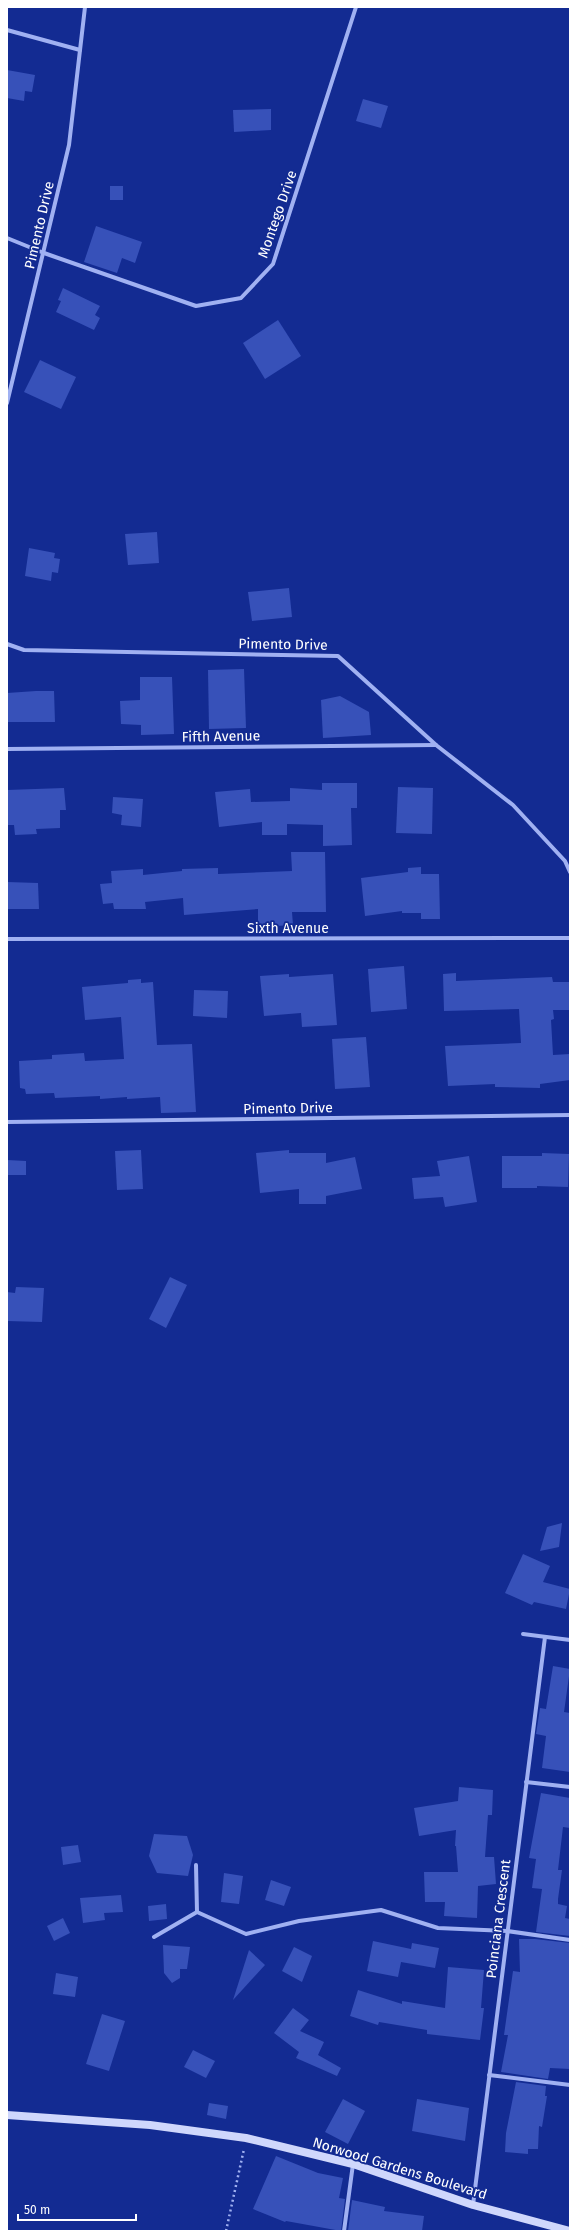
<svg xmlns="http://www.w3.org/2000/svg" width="577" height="2238" viewBox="0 0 577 2238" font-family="'Fira Sans',sans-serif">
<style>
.building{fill:#3751b9}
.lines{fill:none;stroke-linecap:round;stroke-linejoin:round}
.path{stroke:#a0b1f2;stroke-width:2.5;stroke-dasharray:2 3;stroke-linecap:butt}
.street{stroke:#a0b1f2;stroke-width:4}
.secondary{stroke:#cfd7fc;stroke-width:8}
.labels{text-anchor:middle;stroke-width:3.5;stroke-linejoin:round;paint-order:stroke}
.street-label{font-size:14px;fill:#fff;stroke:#132b92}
</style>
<rect width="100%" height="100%" fill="#132b92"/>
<g class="building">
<polygon points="7,70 35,75 32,92 25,91 24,101 7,98"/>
<polygon points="363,99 388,106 381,128 356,121"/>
<polygon points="271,109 271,130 234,132 233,110"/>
<rect x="110" y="186" width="13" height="14"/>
<polygon points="96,226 142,242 135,263 122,258 117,273 84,262"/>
<polygon points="63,288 100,306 95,315 100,318 94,330 56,312 61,301 58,300"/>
<polygon points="278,320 301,356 265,379 243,343"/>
<polygon points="40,360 76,377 61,409 24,392"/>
<polygon points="157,532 159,563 128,565 125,534"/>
<polygon points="29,548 55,553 54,558 60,559 58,573 52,572 51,581 25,576"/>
<polygon points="289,588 292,617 252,621 248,592"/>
<polygon points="244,669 246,728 209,729 208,670"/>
<polygon points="140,677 172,677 174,734 141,735 141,725 121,724 120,701 140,700"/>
<polygon points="36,691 54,691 55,722 7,722 7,693"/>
<polygon points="340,696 369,712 371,735 323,738 321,700"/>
<polygon points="322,783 357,783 357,808 351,808 352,845 323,846 323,825 287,824 287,835 262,835 262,822 219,827 215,792 250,789 251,802 290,801 290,788 322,790"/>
<polygon points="398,787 433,788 432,834 396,833"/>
<polygon points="64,788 66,810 60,810 60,828 36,829 37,834 15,835 14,825 7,825 7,790"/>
<polygon points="113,797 143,799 141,827 121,825 122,815 112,813"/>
<polygon points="291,852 325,852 326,912 292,912 293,925 258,927 258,909 184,915 183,898 145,902 146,909 114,909 113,903 103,904 100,884 112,883 111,871 143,869 143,875 182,871 182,869 218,868 218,874 292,871"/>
<polygon points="421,867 421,874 439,874 440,919 421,919 421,913 402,913 402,911 365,916 361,878 408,872 408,868"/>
<polygon points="7,882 38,883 39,909 7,909"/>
<polygon points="404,966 407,1009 371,1012 368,969"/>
<polygon points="456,973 456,981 552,977 553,982 570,982 570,1010 553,1010 554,1019 551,1020 553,1055 570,1054 570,1080 540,1084 540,1088 495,1087 495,1084 448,1086 445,1046 521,1043 519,1009 444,1011 443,974"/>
<polygon points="289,974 289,977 333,974 337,1025 302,1027 301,1013 264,1016 260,976"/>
<polygon points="141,979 141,983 153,982 157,1045 192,1044 196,1112 161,1113 160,1097 127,1099 127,1097 100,1099 100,1096 55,1098 54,1093 26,1094 25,1089 20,1088 19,1061 52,1059 52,1055 84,1053 85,1061 124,1059 121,1017 85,1020 82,987 128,983 128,980"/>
<polygon points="194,990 228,991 227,1018 193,1016"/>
<polygon points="366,1037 370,1087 335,1089 332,1039"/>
<polygon points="141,1150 143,1189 117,1190 115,1151"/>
<polygon points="289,1150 289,1153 326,1153 326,1163 355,1157 362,1189 326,1196 326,1204 299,1204 299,1189 260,1193 256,1153"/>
<polygon points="542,1153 569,1154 568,1187 537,1186 537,1188 502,1188 502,1156 542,1156"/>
<polygon points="469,1156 477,1202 445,1207 443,1197 414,1199 412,1178 440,1176 437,1161"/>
<polygon points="7,1160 26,1161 26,1175 7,1175"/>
<polygon points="170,1277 187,1285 166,1328 149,1319"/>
<polygon points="16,1287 44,1288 42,1322 7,1321 7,1292 15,1293"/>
<polygon points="562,1523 559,1547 540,1551 547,1527"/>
<polygon points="523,1554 550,1566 543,1582 570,1589 566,1609 534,1602 532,1605 505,1593"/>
<polygon points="553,1666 570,1669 564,1712 570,1713 570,1772 542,1768 546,1736 536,1734 540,1708 546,1709"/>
<polygon points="459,1787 493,1790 492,1815 488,1815 485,1857 494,1857 496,1884 478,1886 477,1918 444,1916 445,1902 425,1902 424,1872 458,1872 456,1846 455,1846 456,1830 419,1836 414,1808 458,1801"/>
<polygon points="541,1793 570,1798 570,1828 563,1827 558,1870 562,1870 558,1899 558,1904 567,1906 565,1918 570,1919 570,1936 536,1932 542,1889 532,1888 536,1859 529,1858"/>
<polygon points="154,1834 187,1836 193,1855 188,1876 157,1873 149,1856"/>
<polygon points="78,1845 81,1862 63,1865 61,1847"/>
<polygon points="224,1873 243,1876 239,1904 221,1902"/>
<polygon points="271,1880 291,1887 284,1906 265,1900"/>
<polygon points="121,1895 123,1912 104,1913 105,1920 83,1923 80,1898"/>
<polygon points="166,1904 167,1919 149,1921 148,1906"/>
<polygon points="63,1918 70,1933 54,1941 47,1926"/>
<polygon points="519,1939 535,1939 570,1943 570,2069 550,2068 548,2079 501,2072 508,2035 504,2035 513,1971 520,1972"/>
<polygon points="373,1941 411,1949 412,1943 439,1948 435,1968 401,1962 398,1977 367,1971"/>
<polygon points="163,1945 190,1947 187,1969 180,1969 180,1978 172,1983 164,1973"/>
<polygon points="294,1947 312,1956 302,1982 282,1971"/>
<polygon points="249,1950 265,1965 233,2000"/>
<polygon points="448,1967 484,1970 481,2008 484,2008 480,2040 427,2034 427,2030 379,2022 378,2025 350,2016 358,1990 402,2004 402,2001 445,2008"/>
<polygon points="56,1973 78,1977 75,1997 53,1994"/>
<polygon points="293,2008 309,2020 300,2031 324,2042 318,2055 341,2068 337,2076 296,2058 299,2052 274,2033"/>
<polygon points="102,2014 125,2021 109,2071 86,2064"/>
<polygon points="193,2050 215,2061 206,2078 184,2067"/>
<polygon points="516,2082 546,2086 545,2096 547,2096 542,2127 539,2126 538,2149 528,2149 528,2154 505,2152 506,2133"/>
<polygon points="343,2099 365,2111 348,2144 325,2132"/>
<polygon points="417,2099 469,2108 465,2141 412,2131"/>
<polygon points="209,2103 228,2106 226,2119 207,2115"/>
<polygon points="276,2156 318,2173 343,2178 339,2198 345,2199 341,2231 286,2221 285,2222 253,2209"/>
<polygon points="352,2200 385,2207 384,2211 424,2216 422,2231 348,2231"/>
</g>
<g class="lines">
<polyline class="path" points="226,2231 244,2149"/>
<g class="street">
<polyline points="7,30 80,50"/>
<polyline points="7,238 44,253 196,306 241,298 273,264 356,7"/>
<polyline points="7,403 69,145 85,7"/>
<polyline points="7,644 24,650 338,656 436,745 513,805 565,861 570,872"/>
<polyline points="7,749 436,745"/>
<polyline points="7,939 570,938"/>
<polyline points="7,1122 570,1115"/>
<polyline points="523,1634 570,1640"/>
<polyline points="526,1782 570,1787"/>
<polyline points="196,1865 197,1912"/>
<polyline points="154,1937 197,1912 246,1934 299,1921 381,1910 438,1928 507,1931 570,1940"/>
<polyline points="489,2075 570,2085"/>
<polyline points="473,2205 545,1637"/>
<polyline points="344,2231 353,2164"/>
</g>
<polyline class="secondary" points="7,2115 150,2125 246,2138 353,2164 473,2205 570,2231"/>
</g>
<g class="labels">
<g class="street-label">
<text transform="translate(277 214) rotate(-71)" y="5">Montego Drive</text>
<text transform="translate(39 225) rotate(-77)" y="5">Pimento Drive</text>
<text transform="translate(283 644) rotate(1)" y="5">Pimento Drive</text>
<text transform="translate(221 736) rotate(-1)" y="5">Fifth Avenue</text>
<text x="288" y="933">Sixth Avenue</text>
<text transform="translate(288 1108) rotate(-1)" y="5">Pimento Drive</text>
<text transform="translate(498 1919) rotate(-83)" y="5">Poinciana Crescent</text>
<text transform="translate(400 2168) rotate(17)" y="5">Norwood Gardens Boulevard</text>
</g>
</g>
<rect width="577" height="2238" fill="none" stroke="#ffffff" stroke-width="16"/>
<path d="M18 2214v6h118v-6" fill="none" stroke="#ffffff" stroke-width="2"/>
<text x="24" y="2214" font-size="12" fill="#ffffff" stroke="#132b92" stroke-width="3" paint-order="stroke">50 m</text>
</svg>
